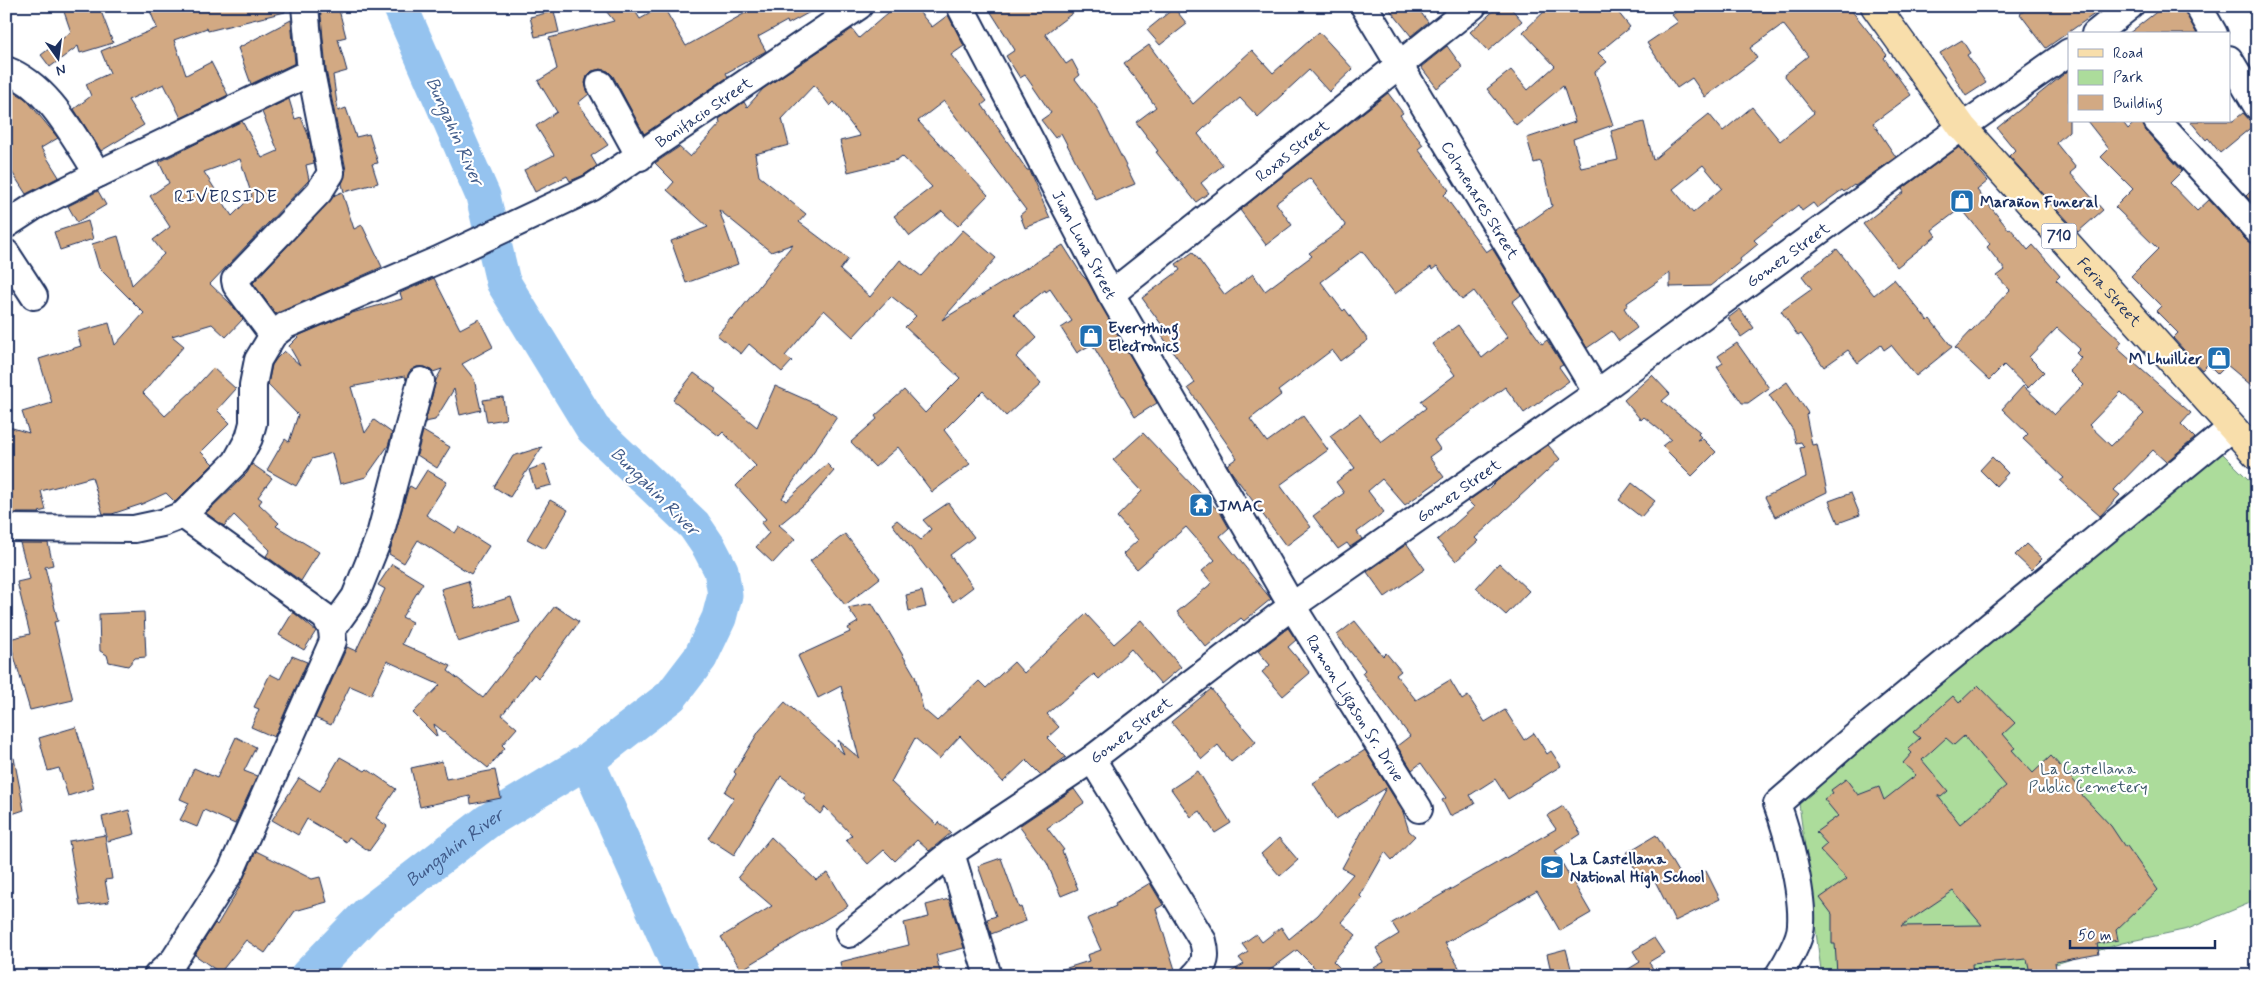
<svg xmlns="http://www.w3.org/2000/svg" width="2263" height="982" viewBox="0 0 2263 982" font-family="Mynerve,sans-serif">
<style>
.green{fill:#acdc9b;stroke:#64867c}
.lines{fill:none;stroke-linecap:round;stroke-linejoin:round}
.river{stroke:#95c3ef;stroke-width:35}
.building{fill:#d2a983;stroke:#1b2f5e;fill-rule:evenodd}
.minor-casing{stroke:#1b2f5e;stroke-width:30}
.major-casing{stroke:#1b2f5e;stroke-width:31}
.minor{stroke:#fff;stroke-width:26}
.major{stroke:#f8deab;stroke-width:28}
.labels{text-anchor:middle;stroke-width:4.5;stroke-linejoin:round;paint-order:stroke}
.shield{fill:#fff;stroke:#5f6d8e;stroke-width:1}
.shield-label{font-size:15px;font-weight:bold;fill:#1b2f5e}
.street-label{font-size:16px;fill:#1b2f5e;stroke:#fff}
.poi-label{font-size:16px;font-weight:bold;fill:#1b2f5e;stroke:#fff;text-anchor:start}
.park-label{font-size:16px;fill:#3f5a6d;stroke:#fff}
.water-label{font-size:18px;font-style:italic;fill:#405b8a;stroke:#fff}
.neighbourhood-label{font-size:18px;letter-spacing:1px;fill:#1b2f5e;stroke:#fff}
</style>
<rect width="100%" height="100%" fill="#fff"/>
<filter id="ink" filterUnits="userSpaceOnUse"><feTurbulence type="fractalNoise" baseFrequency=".02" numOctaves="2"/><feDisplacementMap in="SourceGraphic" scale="10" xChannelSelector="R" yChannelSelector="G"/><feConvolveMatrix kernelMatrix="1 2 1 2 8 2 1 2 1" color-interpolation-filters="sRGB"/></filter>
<g filter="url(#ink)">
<polygon class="green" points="2219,450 2257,488 2257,900 2188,929 2122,943 2018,976 1814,976 1821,970 1798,796"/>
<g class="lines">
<g class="river">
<polyline points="587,761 683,976"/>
<path id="s1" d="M 307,976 L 367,914 L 488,821 L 587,761 L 671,696 L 700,658 L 719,618 L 725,595 L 721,570 L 709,547 L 694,525 L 593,429 L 503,282 L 483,196 L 400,6"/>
</g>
</g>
<g class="building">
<polygon points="62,6 99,6 113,43 80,53 78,46 50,67 41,55 71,32"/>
<polygon points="148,6 285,6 285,12 208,31 207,28 174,40 186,75 211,62 228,95 181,118 164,84 128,100 144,125 101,151 74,109 91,96 86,84 110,73 101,51 157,28"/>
<polygon points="320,6 338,6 346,37 338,39 347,71 333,75 338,111 346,108 356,137 369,134 378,163 372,164 378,183 344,192 342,184 346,170 326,70"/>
<polygon points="602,6 632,6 640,19 663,6 686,46 758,6 821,6 788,24 787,21 758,37 766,51 726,73 728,77 644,134 613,76 608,71 601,69 592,71 587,76 585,83 589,94 578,103 608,145 591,156 597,166 584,175 570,181 567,176 535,192 524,170 554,155 536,126 557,112 538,81 557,69 549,38 614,21"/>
<polygon points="896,6 914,6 932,27 948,15 964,46 951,55 987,101 982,105 1027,170 1029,170 1050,218 1025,228 1020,215 1026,210 944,101 918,121 988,195 958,226 942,211 910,236 894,216 932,187 902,156 897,160 848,172 840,141 860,136 834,102 830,106 814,85 782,119 789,145 755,154 759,176 806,214 799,222 848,259 840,270 870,297 900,260 921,276 963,230 996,258 942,320 1063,245 1082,275 1087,280 1157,403 1135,417 1092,344 1077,353 1061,328 1072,321 1050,289 1046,292 1045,290 1014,314 1036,338 1016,357 1041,384 1006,416 983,391 944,430 970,464 932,492 898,447 875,467 851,442 877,419 875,416 904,390 925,413 960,378 905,327 916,316 891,296 853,337 824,310 785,356 792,361 782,372 749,344 741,354 717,335 731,318 732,320 793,244 771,252 719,210 738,264 686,283 671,241 708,227 667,190 674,182 655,163 679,147 690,157 720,124 719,119 744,102 747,107 763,89 852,29 859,38"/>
<polygon points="987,6 1082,6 1045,34 1066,64 1072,60 1080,75 1075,79 1097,108 1135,184 1096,200 1061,133 1055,138 1041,120 1051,113 1025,75 1020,78 1006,56 1015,50"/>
<polygon points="1387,6 1416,6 1428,22 1411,36"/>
<polygon points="1499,6 1509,6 1522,21 1488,51 1470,32"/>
<path d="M 1550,6 L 1613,6 L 1630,27 L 1598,53 L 1607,62 L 1595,72 L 1613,125 L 1573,139 L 1581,168 L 1618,160 L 1611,131 L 1644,122 L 1653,160 L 1709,114 L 1723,131 L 1752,107 L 1780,141 L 1814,113 L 1784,75 L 1808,56 L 1783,24 L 1750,48 L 1757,58 L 1705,97 L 1692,78 L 1677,88 L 1647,43 L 1678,22 L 1672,15 L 1684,6 L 1848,6 L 1887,55 L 1884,58 L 1911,95 L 1873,123 L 1896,157 L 1855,186 L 1854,185 L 1844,192 L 1842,190 L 1817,208 L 1813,203 L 1802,211 L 1798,205 L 1754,240 L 1758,244 L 1740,259 L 1741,261 L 1710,286 L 1670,287 L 1670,273 L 1627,303 L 1628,305 L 1624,308 L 1637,328 L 1619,341 L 1612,331 L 1587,348 L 1517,231 L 1552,206 L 1541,161 L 1534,163 L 1527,138 L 1575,122 L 1563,86 L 1516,125 L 1487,89 L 1511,70 L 1528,90 L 1555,66 L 1523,32 ZM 1703,165 L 1722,188 L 1693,213 L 1673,189 Z"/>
<polygon points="2030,6 2106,6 2046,48 2020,14"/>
<polygon points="2164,6 2183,6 2197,34 2128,34"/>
<polygon points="1174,8 1187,24 1160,45 1147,30"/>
<polygon points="554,11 559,32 535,37 530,17"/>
<polygon points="291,20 295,63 251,84 238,48"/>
<polygon points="1319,32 1353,69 1329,92 1309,70 1258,117 1240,98 1204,128 1198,134 1223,165 1201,183 1209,193 1196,202 1156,152 1158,151 1136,122 1156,107 1124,63 1149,45 1193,104 1252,50 1273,73"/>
<polygon points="1962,40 1970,53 1967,55 1986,83 1966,96 1940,53"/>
<polygon points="1447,46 1463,68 1437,88 1421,67"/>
<polygon points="2069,70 2069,131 2056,143 2076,168 2070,173 2103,210 2078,232 2009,156 2015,150 1997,128"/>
<polygon points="6,87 26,99 58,138 41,148 59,177 26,194 6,163"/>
<polygon points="1388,93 1403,113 1400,115 1423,145 1418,149 1449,190 1444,195 1486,252 1492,248 1521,295 1512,302 1542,344 1547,340 1563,365 1559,367 1569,381 1524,413 1505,387 1434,440 1440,449 1429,457 1444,477 1405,505 1382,479 1368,491 1384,512 1357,532 1362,539 1350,547 1347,543 1338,549 1313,516 1344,493 1336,482 1355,468 1330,436 1360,414 1381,442 1426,408 1421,401 1455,375 1432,344 1458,325 1482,358 1508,337 1474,291 1462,300 1437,266 1432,270 1431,267 1395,294 1362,251 1321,282 1343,311 1345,309 1368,340 1340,361 1332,350 1278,391 1281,395 1250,419 1267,442 1303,416 1328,450 1280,485 1311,527 1286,546 1230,470 1227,465 1237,458 1188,388 1195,383 1162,336 1167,332 1142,298 1180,270 1176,264 1193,252 1225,295 1253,274 1265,291 1312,256 1309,253 1346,226 1310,178 1276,203 1292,225 1266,245 1240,210"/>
<path d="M 289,99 L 295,119 L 301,117 L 309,137 L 314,163 L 306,165 L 309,180 L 210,284 L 230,303 L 243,319 L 226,337 L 212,324 L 172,336 L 184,346 L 143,393 L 165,416 L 192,391 L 213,368 L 236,389 L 217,410 L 230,423 L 201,452 L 213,464 L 175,502 L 166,493 L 142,504 L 112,514 L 103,514 L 92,477 L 41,491 L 46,510 L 39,512 L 40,513 L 6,513 L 6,426 L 29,433 L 22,412 L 52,403 L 39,359 L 81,346 L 77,332 L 109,323 L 115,345 L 144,313 L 99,268 L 92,244 L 118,236 L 132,285 L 164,254 L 153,240 L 170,227 L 150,196 L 169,183 L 159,162 L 242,121 L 262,158 L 278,151 L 262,112 ZM 240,159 L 252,196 L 232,216 L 204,172 Z"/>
<polygon points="2243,113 2254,125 2220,153 2208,138 2206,140 2190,121 2233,121"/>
<polygon points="2087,121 2122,121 2128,129 2136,121 2142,121 2146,131 2182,171 2170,183 2197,211 2209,200 2246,240 2257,245 2257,390 2227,365 2218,374 2208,364 2202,370 2173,338 2178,333 2156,311 2161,306 2131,276 2158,249 2115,207 2133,189 2101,157 2109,149"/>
<path d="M 1959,147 L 1988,181 L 1977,190 L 2009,230 L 2010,228 L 2028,250 L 2033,245 L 2060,276 L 2056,280 L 2122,342 L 2117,348 L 2191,413 L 2181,424 L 2195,438 L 2166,462 L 2153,450 L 2114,490 L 2120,495 L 2100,516 L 2060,481 L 2064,478 L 2023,439 L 2028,434 L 2002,409 L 2023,386 L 2054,415 L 2083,385 L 2069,371 L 2081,358 L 2076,353 L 2080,349 L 2057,328 L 2029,357 L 2044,372 L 2028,388 L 2004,365 L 1989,380 L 1955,348 L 2010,290 L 1997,276 L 2005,270 L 1987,247 L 1990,244 L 1961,208 L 1932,230 L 1936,236 L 1897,267 L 1863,224 L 1904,192 L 1902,189 ZM 2121,392 L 2144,414 L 2111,446 L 2089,425 Z"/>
<polygon points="2257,185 2257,208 2246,196"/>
<polygon points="98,191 106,205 77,222 68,206"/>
<polygon points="342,192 354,229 362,225 382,267 276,314 253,283 335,195"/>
<polygon points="88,221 93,239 60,250 54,232"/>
<polygon points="1837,249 1874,295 1894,279 1928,321 1930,319 1952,347 1916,376 1891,345 1884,350 1881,345 1858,363 1848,350 1824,367 1801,334 1798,336 1781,311 1812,289 1802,276"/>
<polygon points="434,278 460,329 479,319 493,347 462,364 474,379 481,410 460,415 454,389 435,420 425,422 436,380 442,369 433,372 425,367 417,367 410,371 406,380 405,376 351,387 365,433 374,420 392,433 388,446 366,477 340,484 332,453 312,459 296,486 267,470 285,439 289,442 298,415 268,384 272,365 277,358 284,351 300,365 289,346 300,335 352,313 402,299 400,293"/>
<polygon points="1740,309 1754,328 1741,337 1728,318"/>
<polygon points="1737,343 1769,388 1748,403 1742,403 1717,367 1723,363 1718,356"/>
<polygon points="694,373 717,390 714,392 757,427 775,386 818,405 837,417 782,498 786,501 827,464 834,471 807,502 779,525 795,539 773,563 756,547 769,533 761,523 766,519 736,486 756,466 723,432 719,436 673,400"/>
<polygon points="1652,375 1670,394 1662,401 1700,432 1698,434 1701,437 1697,440 1703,439 1716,452 1692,476 1662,446 1671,439 1644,417 1641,420 1624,400"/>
<polygon points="1787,382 1808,413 1806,415 1812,445 1817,444 1827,492 1775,517 1765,497 1806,477 1800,448 1804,447 1801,442 1796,443 1793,430 1769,395"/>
<polygon points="503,397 506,419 487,422 483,400"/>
<polygon points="423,431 450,447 437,468 417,455"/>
<polygon points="1143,433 1193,486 1220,512 1229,528 1220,536 1271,599 1244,621 1241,618 1206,647 1177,612 1212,583 1202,571 1215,560 1186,527 1137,569 1123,554 1138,540 1117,517 1142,491 1113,460"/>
<polygon points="1548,445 1560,459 1475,538 1478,541 1456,561 1437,540 1474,507 1468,501 1485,489 1487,491 1498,480"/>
<polygon points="542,447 510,497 494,487 513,456"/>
<polygon points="1992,457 2008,473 1996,486 1980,470"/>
<polygon points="252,464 272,478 258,497 262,500 259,504 279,523 276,526 319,552 301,581 266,556 270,550 234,515 224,526 206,513 247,473"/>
<polygon points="545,464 552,485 535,489 529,470"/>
<polygon points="427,470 447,482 426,515 455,533 459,527 489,546 471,574 418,540 404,563 389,554 408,489 410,486 415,489"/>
<polygon points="1632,483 1655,501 1641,517 1619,500"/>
<polygon points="1851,493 1860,515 1838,523 1829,501"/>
<polygon points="550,500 568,510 545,549 527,539"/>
<polygon points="948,503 974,537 950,555 973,587 953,602 892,524 897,520 921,540 931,529 923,520"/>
<polygon points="845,534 880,578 845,605 810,561"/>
<polygon points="20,543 48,543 53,565 45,567 58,621 54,622 73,700 30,710 9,639 30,634 17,582 30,579"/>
<polygon points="1407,544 1425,569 1385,597 1367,572"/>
<polygon points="2026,544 2042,559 2031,570 2015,555"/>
<polygon points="1499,563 1529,591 1506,615 1476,588"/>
<polygon points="392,564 423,583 402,617 412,622 402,644 451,666 448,671 483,698 555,606 579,622 538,678 534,674 502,715 517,728 502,745 505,748 488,768 434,724 437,737 413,713 440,685 387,661 371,695 350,686 331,725 315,718 347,647 356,651 385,589 378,585"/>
<polygon points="468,581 476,608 511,597 520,622 458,642 441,589"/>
<polygon points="922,591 926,607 909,611 906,595"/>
<polygon points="872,603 915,676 923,709 937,721 979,681 986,688 1014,662 1024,673 1086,614 1114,644 1141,620 1181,667 1161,684 1131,649 1099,679 1094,674 1047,714 1059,727 1047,738 1066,757 1041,775 1026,760 1003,782 960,736 939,759 915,738 891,782 937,825 939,822 951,833 929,851 917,840 895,861 884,850 868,864 846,840 852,835 825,807 820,814 803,799 806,795 781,776 734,855 708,838 734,798 725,792 736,774 734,772 759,731 785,702 844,754 838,740 859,758 841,686 818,698 798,656 850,632 848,628 858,622 848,608"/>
<polygon points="144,612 146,657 135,658 128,666 109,662 107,655 100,651 99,614"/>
<polygon points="293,612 316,631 304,650 279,635"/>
<polygon points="1355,621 1383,656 1386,653 1401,671 1396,675 1416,700 1450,680 1462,700 1468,696 1485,722 1505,710 1524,740 1534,733 1547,754 1551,751 1561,766 1508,799 1495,779 1470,795 1475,804 1450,816 1442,800 1446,798 1421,763 1412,770 1397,746 1410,736 1362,673 1365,670 1337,635"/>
<polygon points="1288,628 1296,640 1288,647 1310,673 1283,696 1262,672 1270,665 1258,651"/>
<polygon points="292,656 307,662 274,737 251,727 259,709 254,707 270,674 280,679"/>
<path d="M 1978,685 L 2015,723 L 2003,734 L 2015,748 L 2012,750 L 2033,773 L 2051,756 L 2082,790 L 2079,792 L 2111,826 L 2125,847 L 2127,846 L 2158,890 L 2116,930 L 2118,940 L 2097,944 L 2099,954 L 2055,962 L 2056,969 L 2030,973 L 2027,959 L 1972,964 L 1973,976 L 1892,976 L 1892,971 L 1837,973 L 1835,944 L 1832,944 L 1832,914 L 1820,898 L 1847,879 L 1820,850 L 1827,844 L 1816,832 L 1838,816 L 1824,799 L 1833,793 L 1831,790 L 1846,779 L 1858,795 L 1879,787 L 1884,800 L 1916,775 L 1903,763 L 1912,753 L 1908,749 L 1920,738 L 1913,732 L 1953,696 L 1959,703 ZM 1964,736 L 2006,786 L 1960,824 L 1937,795 L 1941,797 L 1948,791 L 1922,760 L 1946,738 L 1954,745 ZM 1953,891 L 1982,925 L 1901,926 Z"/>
<polygon points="1211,689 1256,742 1231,762 1218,745 1202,759 1171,722"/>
<polygon points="76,727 94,788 68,796 59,768 48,771 39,738"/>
<polygon points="236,737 256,747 244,771 257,776 235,824 204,810 197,827 180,820 189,803 180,799 194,768 217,778"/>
<polygon points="1365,750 1403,812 1409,831 1415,836 1392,860 1385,852 1360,896 1362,898 1341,922 1356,935 1333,961 1340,968 1332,976 1323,976 1297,950 1262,976 1224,976 1244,964 1239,958 1248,952 1242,944 1256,934 1262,942 1281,927 1289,939 1318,915 1353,874 1342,868 1386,788 1336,819 1313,783"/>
<polygon points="340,757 365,771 367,769 396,789 376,818 387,826 369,851 349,837 346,842 307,819 298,835 272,820 299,778 320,791"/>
<polygon points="14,758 24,810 6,816 6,759"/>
<polygon points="442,761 446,779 495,770 501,798 471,804 470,796 420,807 411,768"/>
<polygon points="1198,771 1231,823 1215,833 1200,811 1191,817 1171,789"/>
<polygon points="1074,789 1084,803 1047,828 1064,850 1062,851 1078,889 1061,896 1047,863 1019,826"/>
<polygon points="1563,806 1581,834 1555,851 1591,913 1560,931 1537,891 1445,943 1464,976 1360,976 1384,962 1376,948 1399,934 1392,923 1556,829 1547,816"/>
<polygon points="129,810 135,834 108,841 102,817"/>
<polygon points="105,835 112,879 105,880 109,902 80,906 69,841"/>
<polygon points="1656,835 1684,882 1706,871 1720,899 1675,921 1651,873 1641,879 1626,853"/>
<polygon points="771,837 816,880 828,873 848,906 741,970 721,937 772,906 738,877"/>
<polygon points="1279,838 1298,860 1280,876 1261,854"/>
<polygon points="256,851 312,879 320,877 327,902 295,911 265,953 246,940 220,973 195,955 215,923 217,925 239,888"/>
<polygon points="1001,858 1019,908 1021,907 1026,921 991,934 987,919 996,916 978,866"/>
<polygon points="1150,883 1163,905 1156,909 1177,976 1055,976 1054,972 1089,961 1087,955 1101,950 1087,919 1116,906 1115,904"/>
<polygon points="949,899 964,948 936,955 940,972 925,976 843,976 840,962 909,945 904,923 929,917 926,905"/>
<polygon points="1654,938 1664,953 1649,962 1657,976 1617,976 1640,962 1633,951"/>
<polygon points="1566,949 1573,976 1552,976 1547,954"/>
</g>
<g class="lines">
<g class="minor-casing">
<g id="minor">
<path id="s2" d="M 960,6 L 1111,294 L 1292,606 L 1419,809"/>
<path id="s3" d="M 1364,6 L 1597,393"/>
<polyline points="2198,6 2214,34"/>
<polyline points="2095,34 2130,6"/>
<polyline points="2229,59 2257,106"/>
<path d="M 6,70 C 50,87 73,136 98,174"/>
<polyline points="600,84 640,157"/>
<polyline points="2157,121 2257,230"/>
<polyline points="6,225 35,206 98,174 311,72"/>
<polyline points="6,253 34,296"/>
<path id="s4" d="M 1111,294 L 1473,6"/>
<polyline points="273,335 236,285 235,280 319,192 331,173 311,72 305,6"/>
<path id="s5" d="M 6,528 L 134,529 L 162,523 L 183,515 L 236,462 L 249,438 L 253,423 L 253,385 L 258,360 L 273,335 L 286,325 L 438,260 L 591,188 L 859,6"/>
<polyline points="332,629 355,597 380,535 421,381"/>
<path d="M 1092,759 L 1203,941 C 1207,956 1206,965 1194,976"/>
<polyline points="951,853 988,976"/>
<path id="s6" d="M 849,934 L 951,853 L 1092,759 L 1292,606 L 1597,393 L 1962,127 L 2069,52"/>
<polyline points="157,976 174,960 231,871 333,641 332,629 325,617 183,515"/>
<path d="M 1778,976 C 1786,964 1801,939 1801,924 C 1803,893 1788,833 1777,804 L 1852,739 L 2231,428"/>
</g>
</g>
<g class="major-casing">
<g id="major">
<path id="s7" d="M 1875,6 L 1962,127 L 2257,455"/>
</g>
</g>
<use href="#minor" class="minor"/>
<use href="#major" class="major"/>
</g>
</g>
<defs>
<g id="shop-square" transform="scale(1.25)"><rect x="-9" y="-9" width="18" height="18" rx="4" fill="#1f6fb2" stroke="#fff"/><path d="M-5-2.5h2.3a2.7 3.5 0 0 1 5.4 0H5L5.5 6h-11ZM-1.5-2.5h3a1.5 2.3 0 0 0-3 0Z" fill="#fff"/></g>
<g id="temple-square" transform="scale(1.25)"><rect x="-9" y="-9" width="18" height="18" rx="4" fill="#1f6fb2" stroke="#fff"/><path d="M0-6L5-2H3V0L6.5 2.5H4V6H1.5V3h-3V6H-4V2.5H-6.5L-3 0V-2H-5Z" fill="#fff"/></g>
<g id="school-square" transform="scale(1.25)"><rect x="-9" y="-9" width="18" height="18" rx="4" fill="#1f6fb2" stroke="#fff"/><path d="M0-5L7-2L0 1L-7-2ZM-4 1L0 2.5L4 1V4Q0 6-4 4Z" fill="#fff"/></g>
</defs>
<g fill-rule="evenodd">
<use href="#shop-square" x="1962" y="201"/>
<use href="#shop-square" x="1091" y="336"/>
<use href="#shop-square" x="2219" y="358"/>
<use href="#temple-square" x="1201" y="505"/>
<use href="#school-square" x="1552" y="867"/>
</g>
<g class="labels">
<rect class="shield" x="2041.5" y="223.5" width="35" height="25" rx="4"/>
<g class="shield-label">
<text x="2059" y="241">710</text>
</g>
<g class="street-label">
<text dy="6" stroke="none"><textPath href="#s5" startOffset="876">Bonifacio Street</textPath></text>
<text dy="6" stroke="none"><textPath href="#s4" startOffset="231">Roxas Street</textPath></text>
<text dy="6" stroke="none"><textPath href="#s3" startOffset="226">Colmenares Street</textPath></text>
<text dy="6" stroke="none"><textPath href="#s2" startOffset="269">Juan Luna Street</textPath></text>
<text dy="6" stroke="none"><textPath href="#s6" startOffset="1159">Gomez Street</textPath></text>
<text dy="6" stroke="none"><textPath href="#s7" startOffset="370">Feria Street</textPath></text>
<text dy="6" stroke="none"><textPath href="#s6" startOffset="754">Gomez Street</textPath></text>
<text dy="6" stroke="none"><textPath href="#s2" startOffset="806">Ramon Ligason Sr. Drive</textPath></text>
<text dy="6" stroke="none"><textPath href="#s6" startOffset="348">Gomez Street</textPath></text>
</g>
<g class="poi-label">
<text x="1980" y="207">Marañon Funeral</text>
<text x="1108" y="333">Everything<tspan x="1108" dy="18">Electronics</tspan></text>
<text x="2202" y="364" text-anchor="end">M Lhuillier</text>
<text x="1218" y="511">JMAC</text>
<text x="1570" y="864">La Castellana<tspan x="1570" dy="18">National High School</tspan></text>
</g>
<g class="park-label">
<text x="2088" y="774">La Castellana<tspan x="2088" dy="18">Public Cemetery</tspan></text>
</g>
<g class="water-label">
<text transform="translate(455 131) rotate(66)" y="6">Bungahin River</text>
<text transform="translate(655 491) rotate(45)" y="6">Bungahin River</text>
<text dy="6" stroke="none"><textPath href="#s1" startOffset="196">Bungahin River</textPath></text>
</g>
<g class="neighbourhood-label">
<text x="226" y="202">RIVERSIDE</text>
</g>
</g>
<rect width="2263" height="982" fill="none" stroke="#fff" stroke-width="25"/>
<rect x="12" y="12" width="2238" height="957" fill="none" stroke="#1b2f5e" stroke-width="2" filter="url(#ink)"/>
<rect x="2068" y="32" width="162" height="90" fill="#ffffff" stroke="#a4acbf"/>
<rect x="2078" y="49" width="25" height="8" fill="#f8deab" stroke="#a4acbf"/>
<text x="2113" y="58" font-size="15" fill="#1b2f5e">Road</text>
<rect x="2078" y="70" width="25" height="15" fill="#acdc9b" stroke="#a4acbf"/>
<text x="2113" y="82" font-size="15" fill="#1b2f5e">Park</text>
<rect x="2078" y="95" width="25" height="15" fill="#d2a983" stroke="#a4acbf"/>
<text x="2113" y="108" font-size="15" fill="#1b2f5e">Building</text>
<g transform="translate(58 58) rotate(166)" stroke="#ffffff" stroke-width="4" paint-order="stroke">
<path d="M0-4L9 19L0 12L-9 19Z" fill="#1b2f5e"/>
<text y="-8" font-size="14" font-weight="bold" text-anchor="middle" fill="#1b2f5e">N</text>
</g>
<path d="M2070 940v8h145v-8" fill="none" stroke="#1b2f5e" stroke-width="2.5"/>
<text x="2078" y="940" font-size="15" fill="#1b2f5e" stroke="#ffffff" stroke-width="4" paint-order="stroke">50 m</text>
</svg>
